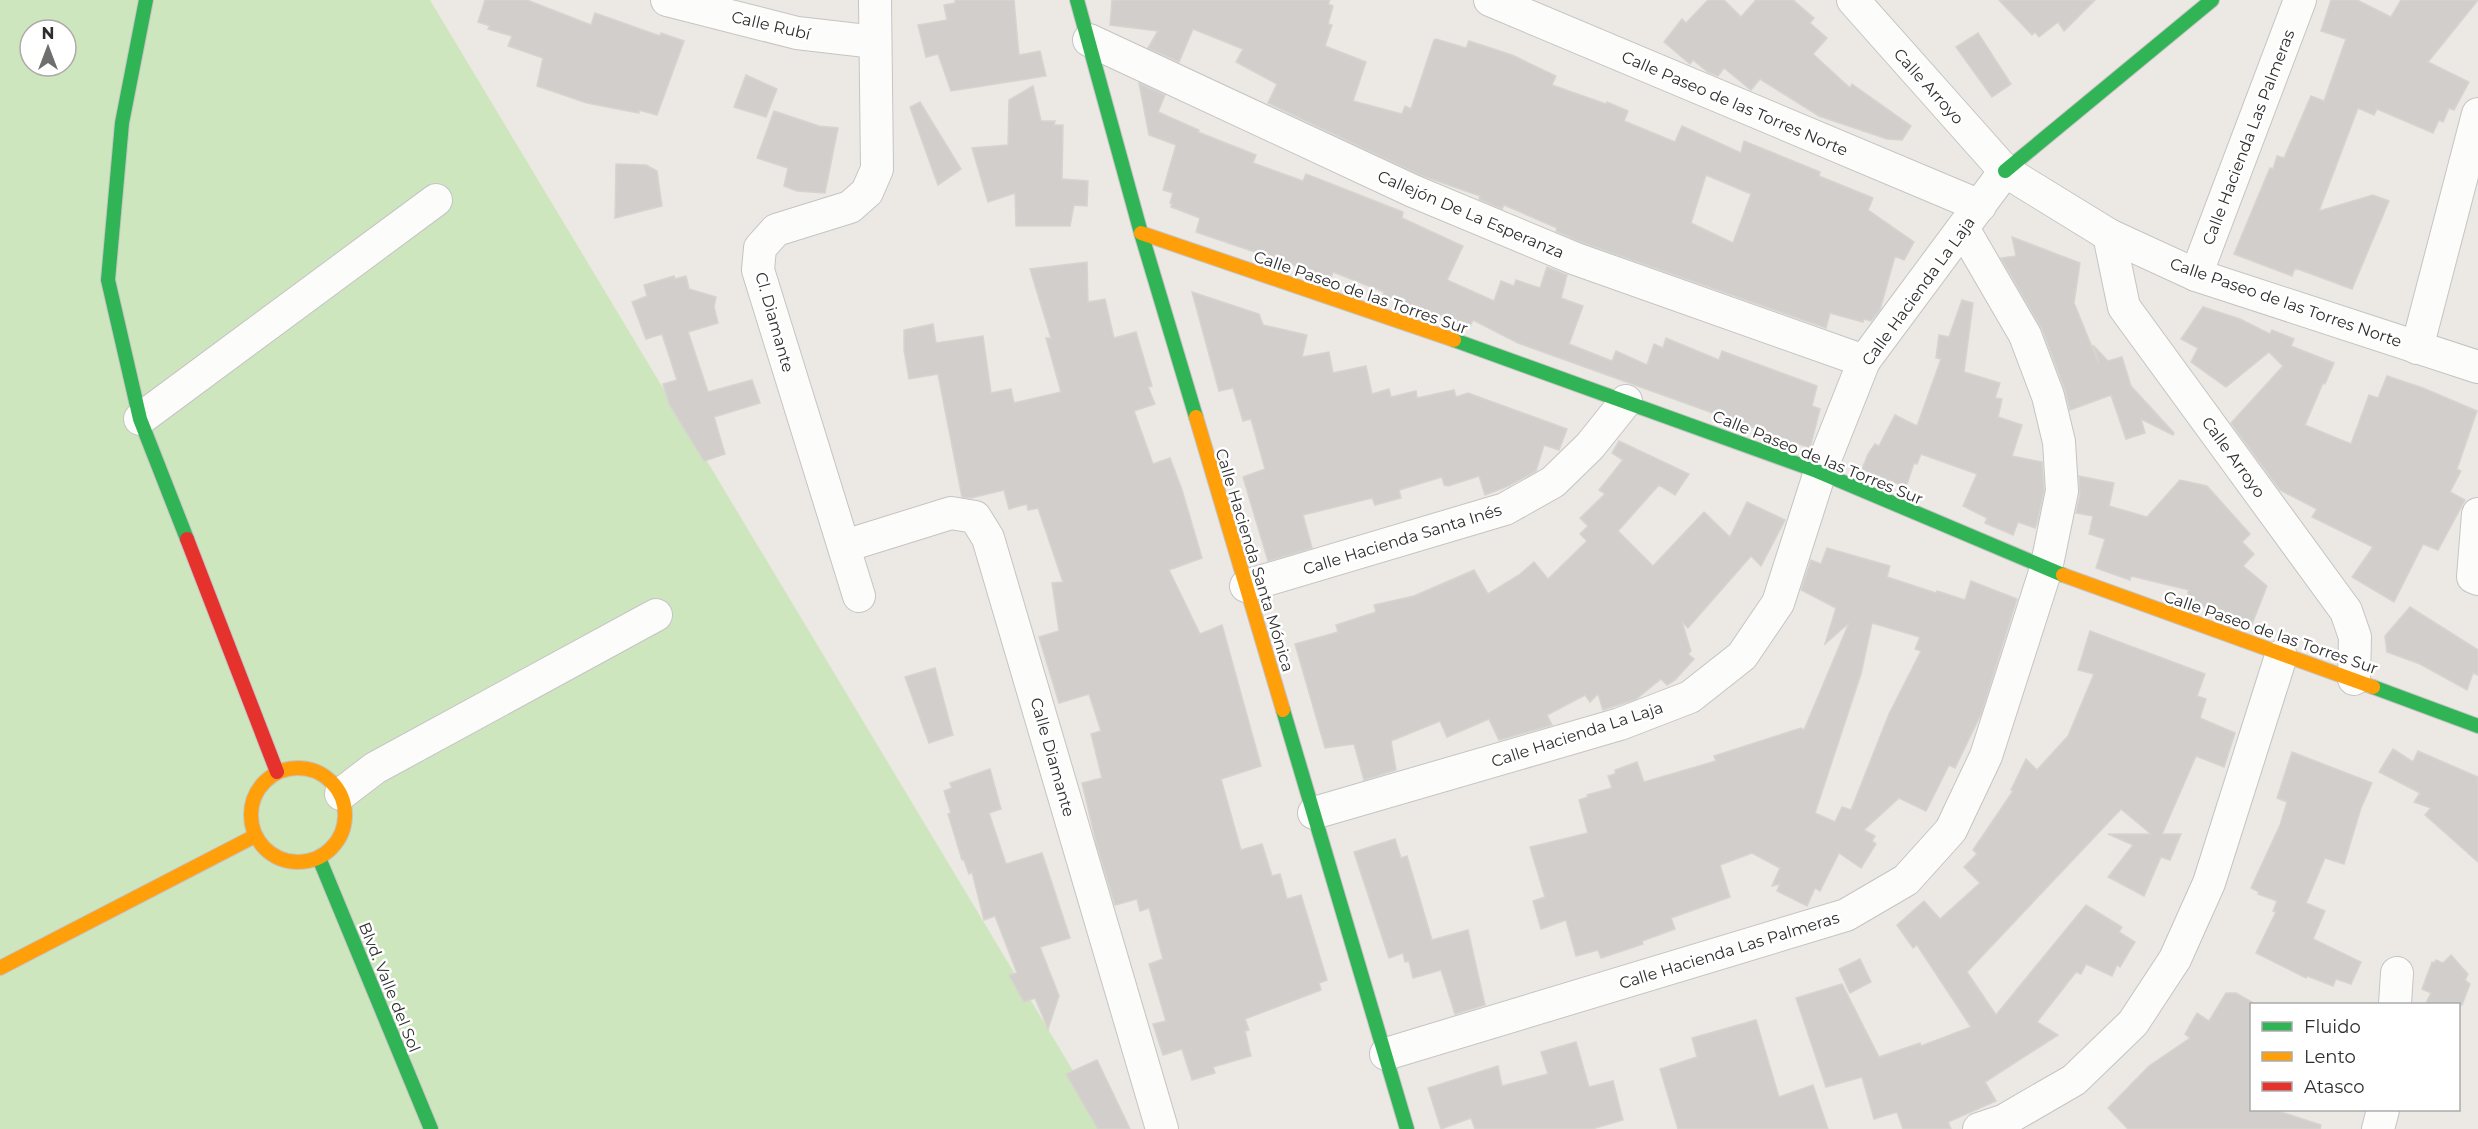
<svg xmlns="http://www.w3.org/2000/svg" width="2478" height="1129" viewBox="0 0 2478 1129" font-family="Montserrat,sans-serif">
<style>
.green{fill:#cee6be;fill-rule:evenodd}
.building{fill:#d1cecb;stroke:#d7d4d0;stroke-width:1.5;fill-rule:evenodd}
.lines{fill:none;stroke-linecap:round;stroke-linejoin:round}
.street-casing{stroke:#c5c4c5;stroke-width:34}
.fast-casing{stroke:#c5c4c5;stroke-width:16}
.slow-casing{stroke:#c5c4c5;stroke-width:16}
.jam-casing{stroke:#c5c4c5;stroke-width:16}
.street{stroke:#fcfcfb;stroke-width:32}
.fast{stroke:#30b455;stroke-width:14}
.slow{stroke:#ff9f0a;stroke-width:14}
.jam{stroke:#e5322d;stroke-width:14}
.labels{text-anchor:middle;stroke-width:5;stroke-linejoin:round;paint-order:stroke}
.street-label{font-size:16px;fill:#2e2e2e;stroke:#fff}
</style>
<rect width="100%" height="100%" fill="#ece8e4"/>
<path class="green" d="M 0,0 L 430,0 L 1108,1129 L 0,1129 ZM 30,30 L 66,30 L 66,66 L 30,66 Z"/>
<g class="building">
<polygon points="485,0 527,0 591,25 595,13 660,36 661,33 684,41 657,115 639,110 639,113 587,103 537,86 543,58 508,46 512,36 488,29 490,26 478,22"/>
<polygon points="955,0 1014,0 1019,55 1040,51 1046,76 951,91 938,54 926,57 918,25 947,20 944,5 955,3"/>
<path d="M 1112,0 L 1330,0 L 1328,4 L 1333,6 L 1328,24 L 1332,25 L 1325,46 L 1366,62 L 1353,101 L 1402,114 L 1405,106 L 1411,109 L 1434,40 L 1436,39 L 1466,48 L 1469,41 L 1512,55 L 1556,76 L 1552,85 L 1606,104 L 1607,102 L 1628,111 L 1624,121 L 1675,142 L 1682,126 L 1741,153 L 1744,141 L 1820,172 L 1819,176 L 1873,198 L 1868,210 L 1914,242 L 1904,260 L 1895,256 L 1880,310 L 1871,321 L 1864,319 L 1863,322 L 1830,313 L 1826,328 L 1581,242 L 1556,231 L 1557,228 L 1504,205 L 1502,209 L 1479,199 L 1480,196 L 1420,175 L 1268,103 L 1277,84 L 1236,62 L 1243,49 L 1193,29 L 1179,62 L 1148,48 L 1158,31 L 1110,25 ZM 1706,175 L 1751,194 L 1733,243 L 1691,223 Z"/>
<polygon points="1708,0 1724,0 1741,17 1756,0 1793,0 1814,18 1810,23 1827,38 1813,54 1850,88 1852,84 1911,126 1902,140 1887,139 1819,116 1760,79 1751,90 1724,68 1718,76 1708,72 1693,60 1690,64 1664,42 1682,19 1686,23"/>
<polygon points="1999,0 2095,0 2064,31 2058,22 2039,37 2035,32 2032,35"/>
<polygon points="2331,0 2357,0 2391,17 2401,0 2478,0 2428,62 2469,82 2454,110 2449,108 2443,122 2439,120 2433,133 2377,109 2374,115 2358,108 2319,211 2373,195 2389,201 2352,289 2295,268 2292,276 2234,254 2270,168 2273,169 2277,156 2284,158 2311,96 2324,101 2346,39 2321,31"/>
<polygon points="1978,33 2011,84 1992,97 1956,47"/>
<polygon points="746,75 777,89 766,117 734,107"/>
<polygon points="1139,83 1165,95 1158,112 1199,130 1198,132 1256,155 1253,163 1303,181 1306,174 1403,212 1402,218 1463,246 1447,280 1494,301 1501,281 1514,286 1516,280 1540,288 1547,267 1567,275 1561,298 1583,306 1569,344 1612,361 1616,351 1647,365 1654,344 1663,348 1666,338 1719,360 1722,351 1817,386 1812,406 1820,409 1810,448 1518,343 1473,320 1470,326 1409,305 1383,295 1384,292 1333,272 1331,278 1196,232 1200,218 1171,207 1172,204 1170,203 1173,193 1163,190 1176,145 1149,135"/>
<polygon points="1033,86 1041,121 1055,121 1054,125 1063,125 1062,179 1088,181 1087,206 1074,205 1070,226 1016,226 1015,193 988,202 972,148 1008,145 1009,100"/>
<polygon points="920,102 961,169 938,185 910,107"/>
<polygon points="774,111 819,126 838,128 825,193 797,191 784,186 788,168 757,158"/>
<polygon points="616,164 646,165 657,171 662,206 615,218"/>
<polygon points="2012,237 2080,263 2074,303 2099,364 2093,345 2108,361 2122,357 2131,386 2174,433 2173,435 2141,419 2145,433 2126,439 2111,395 2070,410 2065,390 2042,329 2001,258 2016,256"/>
<polygon points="1087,262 1088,302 1105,299 1114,338 1136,332 1152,386 1148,387 1155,404 1134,411 1153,464 1170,458 1182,490 1202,558 1169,570 1200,634 1222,625 1261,766 1221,779 1241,850 1262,844 1272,876 1280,874 1287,899 1301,895 1327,980 1319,983 1321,990 1245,1019 1249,1030 1245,1031 1251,1056 1213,1067 1215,1073 1192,1080 1182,1049 1163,1055 1153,1024 1166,1021 1149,964 1163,959 1149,908 1140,911 1137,899 1115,905 1097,846 1082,783 1102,778 1091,734 1101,731 1089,694 1059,703 1039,637 1059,631 1052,583 1063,582 1038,508 1028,510 1027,504 1009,509 1004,490 971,498 962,497 938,374 909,379 904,350 904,330 933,324 936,343 983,336 991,393 1011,389 1014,403 1061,392 1046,338 1051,338 1030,269"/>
<polygon points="674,276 675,279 686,276 689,289 716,297 714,307 718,323 688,332 708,392 752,380 760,403 714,417 725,454 704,461 669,404 663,384 677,380 662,334 646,339 632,302 647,296 644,285"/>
<polygon points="1192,292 1259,314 1263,325 1307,335 1302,357 1329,352 1333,373 1366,366 1372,394 1389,389 1391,397 1416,391 1417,398 1454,390 1456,397 1468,393 1567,429 1559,450 1544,445 1536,471 1508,486 1485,495 1479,476 1448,486 1444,485 1442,477 1399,490 1401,498 1375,505 1372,498 1303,515 1312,548 1268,561 1243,477 1265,469 1251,419 1243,421 1233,388 1219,391"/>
<polygon points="1962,300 1973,303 1964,372 2000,383 1995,398 2002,399 1998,417 2022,425 2012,456 2042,462 2044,490 2037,523 2035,528 2018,522 2013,535 1985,523 1987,518 1963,506 1977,474 1921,454 1917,464 1914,463 1906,487 1862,469 1868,454 1875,444 1879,446 1895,415 1917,426 1941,359 1936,358 1939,335 1949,337"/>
<polygon points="2203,307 2240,319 2270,334 2272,330 2294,339 2291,346 2334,363 2325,384 2323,383 2305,425 2351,444 2369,395 2378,398 2387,376 2423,388 2477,411 2457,469 2461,471 2450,492 2465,500 2438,550 2423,544 2394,602 2352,577 2373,547 2312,517 2317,509 2280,490 2231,423 2283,366 2269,352 2226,387 2191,362 2198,348 2181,339"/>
<polygon points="1619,441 1689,474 1675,495 1659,485 1618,531 1653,566 1704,512 1730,537 1747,502 1785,520 1761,566 1751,556 1688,628 1682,622 1691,651 1688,654 1694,659 1675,680 1667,685 1661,679 1636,699 1603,710 1598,694 1590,702 1585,695 1547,715 1552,725 1499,740 1489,719 1447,737 1440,721 1391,741 1396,770 1364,780 1354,744 1325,748 1295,644 1338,632 1336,625 1376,612 1374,605 1414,596 1474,570 1488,594 1519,575 1534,562 1548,579 1587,541 1580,534 1588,526 1580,518 1605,494 1599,490 1623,460 1612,453"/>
<polygon points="2079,476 2114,483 2109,506 2147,517 2180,480 2207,486 2250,534 2242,542 2254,554 2243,566 2267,586 2252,624 2185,600 2189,590 2131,576 2130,580 2096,568 2105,539 2089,534 2093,516 2076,513 2080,494"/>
<path d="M 1827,548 L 1890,566 L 1887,577 L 1936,593 L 1937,591 L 1965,600 L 1971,581 L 2017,599 L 1981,714 L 1955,768 L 1949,765 L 1926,811 L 1899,798 L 1864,830 L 1875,836 L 1872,841 L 1876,844 L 1861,868 L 1839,853 L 1820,891 L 1815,888 L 1807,906 L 1777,891 L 1780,884 L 1772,886 L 1780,868 L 1752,853 L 1720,865 L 1730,897 L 1671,918 L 1675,929 L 1642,941 L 1643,944 L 1601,958 L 1598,950 L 1576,956 L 1566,920 L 1541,929 L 1533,901 L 1545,897 L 1530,847 L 1588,833 L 1579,800 L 1588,797 L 1587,795 L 1612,788 L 1608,776 L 1615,774 L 1615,770 L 1637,762 L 1644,782 L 1716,761 L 1714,756 L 1801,728 L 1804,730 L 1849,623 L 1825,644 L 1836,608 L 1801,590 L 1811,560 L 1821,564 ZM 1872,623 L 1920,637 L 1915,649 L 1921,651 L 1889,714 L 1851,810 L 1842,807 L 1835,822 L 1815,813 L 1861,674 Z"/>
<polygon points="2410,607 2478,650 2478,675 2473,673 2467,690 2420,664 2387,652 2385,636"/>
<polygon points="2090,631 2205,674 2197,696 2206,699 2200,718 2235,733 2224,767 2196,756 2162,834 2181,834 2170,860 2161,857 2144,896 2108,877 2133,845 2108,834 2151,834 2121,809 1967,972 1996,1015 2086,905 2122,927 2119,932 2135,942 2120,967 2117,965 2112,976 2086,964 2081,974 2076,972 2037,1022 2058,1035 1985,1082 1996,1101 1948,1122 1951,1129 1903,1129 1897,1112 1874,1119 1862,1077 1826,1087 1796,998 1842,984 1879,1057 1920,1043 1921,1046 1971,1027 1917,945 1913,948 1897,925 1924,901 1940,919 1980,883 1964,867 1977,854 1973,850 2013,791 2011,790 2026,759 2037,770 2068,736 2094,674 2078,670"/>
<polygon points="935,668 953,735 929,743 905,677"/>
<polygon points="2393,749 2413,762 2418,751 2478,777 2478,862 2425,815 2431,808 2414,802 2420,793 2379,772"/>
<polygon points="2292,752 2372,783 2361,808 2344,864 2325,858 2306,903 2325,911 2313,939 2361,962 2351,984 2336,979 2333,986 2307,976 2306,978 2256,953 2276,912 2273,911 2277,901 2258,894 2259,892 2251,888 2280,825 2287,802 2277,798"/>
<polygon points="990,769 1001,809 989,813 1006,864 1042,853 1070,938 1040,947 1059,996 1048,1029 1035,998 1024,1002 1009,975 1017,973 995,916 984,920 972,872 969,874 964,860 962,860 948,814 951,813 944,791 952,788 950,783"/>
<polygon points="1395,839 1401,858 1407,856 1432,940 1468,930 1485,1005 1455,1014 1441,970 1413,978 1409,961 1405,962 1403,953 1389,958 1354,852"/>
<polygon points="2451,955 2468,974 2465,980 2470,984 2462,1005 2425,1005 2431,993 2422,989 2432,962 2434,963 2436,960 2443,963"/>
<polygon points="1860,959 1871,982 1850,993 1839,969"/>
<polygon points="2226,993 2236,993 2252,1002 2252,1110 2275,1110 2321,1125 2320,1129 2128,1129 2108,1108 2149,1066 2190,1038 2185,1034 2197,1013 2209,1021"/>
<polygon points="1756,1020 1779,1097 1813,1085 1828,1129 1678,1129 1660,1069 1697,1057 1692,1038"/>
<polygon points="1576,1042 1589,1087 1613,1081 1623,1120 1592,1129 1475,1129 1471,1118 1441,1129 1428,1088 1498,1066 1502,1086 1548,1074 1541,1052"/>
<polygon points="1097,1060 1120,1108 1130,1129 1098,1129 1066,1074"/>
</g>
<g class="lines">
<g class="street-casing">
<g id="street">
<polyline points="667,0 797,33 875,42"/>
<polyline points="1490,0 1980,206"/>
<polyline points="1853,0 2005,171 2109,235 2196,275 2478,367"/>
<polyline points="1089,40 1413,191 1576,259 1864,361"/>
<polyline points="2109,235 2124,307 2346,611 2355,637 2354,679"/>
<polyline points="2196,275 2300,0"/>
<polyline points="2417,348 2478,114"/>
<polyline points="140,419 436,200"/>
<polyline points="2478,514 2473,577 2478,579"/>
<polyline points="845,546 951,513 975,517 988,538 1162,1129"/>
<polyline points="1246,586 1505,509 1553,482 1590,446 1626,401"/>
<polyline points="859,596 758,270 760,248 776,230 850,207 867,192 877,169 875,0"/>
<polyline points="341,794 375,768 656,615"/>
<polyline points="1314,813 1620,724 1690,697 1742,656 1778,603 1820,472 1864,361 2005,171"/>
<polyline points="2395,1004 2397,973"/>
<polyline points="1386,1054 1846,915 1906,880 1951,830 1986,756 2046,569 2062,491 2059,442 2048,396 2025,335 1964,230"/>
<polyline points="1979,1129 2003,1121 2074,1080 2133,1023 2175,959 2209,883 2281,656"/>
<polyline points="2378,1129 2383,1110"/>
</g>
</g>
<g class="fast-casing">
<g id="fast">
<polyline points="146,0 122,123 108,280 140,419 187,539"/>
<polyline points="1077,0 1141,233 1196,417"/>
<polyline points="2005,171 2212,0"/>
<polyline points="1454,340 1817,471 2063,575"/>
<polyline points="2373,687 2478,726"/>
<polyline points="1283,710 1407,1129"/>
<polyline points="319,858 431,1129"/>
</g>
</g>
<g class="slow-casing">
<g id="slow">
<polyline points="1141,233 1454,340"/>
<polyline points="1196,417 1283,710"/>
<polyline points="2063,575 2373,687"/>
<circle cx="298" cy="815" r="47"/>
<polyline points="0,968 255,836"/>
</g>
</g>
<g class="jam-casing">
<polyline id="jam" points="187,539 277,772"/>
</g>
<use href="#street" class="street"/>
<use href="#fast" class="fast"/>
<use href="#slow" class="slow"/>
<use href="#jam" class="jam"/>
</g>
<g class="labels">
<g class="street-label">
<text transform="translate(771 25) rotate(13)" y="6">Calle Rubí</text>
<text transform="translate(1929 86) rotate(48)" y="6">Calle Arroyo</text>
<text transform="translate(1735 103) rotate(23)" y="6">Calle Paseo de las Torres Norte</text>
<text transform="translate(2248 137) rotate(-69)" y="6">Calle Hacienda Las Palmeras</text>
<text transform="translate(1471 214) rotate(23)" y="6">Callejón De La Esperanza</text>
<text transform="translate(1918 291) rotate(-54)" y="6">Calle Hacienda La Laja</text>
<text transform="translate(1361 292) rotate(19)" y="6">Calle Paseo de las Torres Sur</text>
<text transform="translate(2286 302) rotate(19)" y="6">Calle Paseo de las Torres Norte</text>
<text transform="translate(775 322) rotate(74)" y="6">Cl. Diamante</text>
<text transform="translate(1818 457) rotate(22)" y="6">Calle Paseo de las Torres Sur</text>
<text transform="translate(2234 457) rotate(54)" y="6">Calle Arroyo</text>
<text transform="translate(1402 539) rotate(-17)" y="6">Calle Hacienda Santa Inés</text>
<text transform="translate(1255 560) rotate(73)" y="6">Calle Hacienda Santa Mónica</text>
<text transform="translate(2271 632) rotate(19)" y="6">Calle Paseo de las Torres Sur</text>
<text transform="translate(1577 734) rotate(-18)" y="6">Calle Hacienda La Laja</text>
<text transform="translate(1053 757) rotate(74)" y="6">Calle Diamante</text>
<text transform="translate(1729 950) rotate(-17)" y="6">Calle Hacienda Las Palmeras</text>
<text transform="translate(390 987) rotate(68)" y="6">Blvd. Valle del Sol</text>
</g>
</g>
<rect x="2250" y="1003" width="210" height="108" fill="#ffffff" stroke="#ababab" stroke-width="1.5"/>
<rect x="2262" y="1022" width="30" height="9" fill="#30b455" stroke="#ababab" stroke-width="1.5"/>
<text x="2304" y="1033" font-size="18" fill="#2e2e2e">Fluido</text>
<rect x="2262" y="1052" width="30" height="9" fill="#ff9f0a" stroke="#ababab" stroke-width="1.5"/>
<text x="2304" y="1063" font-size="18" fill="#2e2e2e">Lento</text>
<rect x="2262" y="1082" width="30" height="9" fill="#e5322d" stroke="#ababab" stroke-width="1.5"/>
<text x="2304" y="1093" font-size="18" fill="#2e2e2e">Atasco</text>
<g transform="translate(48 48)"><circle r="28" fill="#ffffff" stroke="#ababab" stroke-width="1.5"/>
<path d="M0-4.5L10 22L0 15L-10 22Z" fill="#706f6e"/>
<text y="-9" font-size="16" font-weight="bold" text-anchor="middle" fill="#2e2e2e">N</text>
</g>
</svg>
